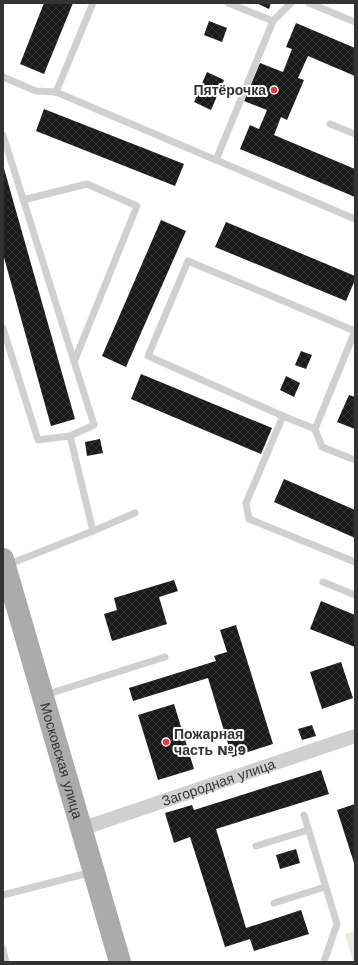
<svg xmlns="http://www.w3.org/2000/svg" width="358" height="965" viewBox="0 0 358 965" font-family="'Work Sans',sans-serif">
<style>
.green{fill:#e6ecdf}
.building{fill:url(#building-cross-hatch)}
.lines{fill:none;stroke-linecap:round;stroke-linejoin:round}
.lane{stroke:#d0d0d0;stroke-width:7}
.street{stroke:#d0d0d0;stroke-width:14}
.primary{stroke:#ababab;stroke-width:22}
.poi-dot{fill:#e63946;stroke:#fff;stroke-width:1.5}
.labels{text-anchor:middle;stroke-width:4;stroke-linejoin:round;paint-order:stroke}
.poi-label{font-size:14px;font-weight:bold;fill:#333;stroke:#fff;text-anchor:end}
.street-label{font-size:14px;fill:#333;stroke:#fff}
</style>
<defs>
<pattern id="building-cross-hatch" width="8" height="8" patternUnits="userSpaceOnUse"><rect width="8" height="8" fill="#1a1a1a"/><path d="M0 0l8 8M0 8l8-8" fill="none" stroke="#333"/></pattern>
</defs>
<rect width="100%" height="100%" fill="#fff"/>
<polygon class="green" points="355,931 355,962 353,962 345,934"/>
<g class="building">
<polygon points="44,3 73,3 44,74 20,64"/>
<polygon points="256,3 271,3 269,9"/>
<polygon points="209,21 227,28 222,42 204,35"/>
<polygon points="296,23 355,48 355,76 308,56 298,78 304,80 287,120 281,117 274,135 355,169 355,197 240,149 250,125 259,129 267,110 244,101 260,63 283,72 292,49 286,47"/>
<polygon points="207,72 224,80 211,110 194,102"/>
<polygon points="44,109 184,164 175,186 36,131"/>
<polygon points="3,165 75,419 51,426 3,254"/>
<polygon points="161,220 186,231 126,367 102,356"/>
<polygon points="226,222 355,276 355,280 346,301 215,247"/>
<polygon points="301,351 312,355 306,369 295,365"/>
<polygon points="141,374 272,428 261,454 131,399"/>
<polygon points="286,376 300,383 294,397 280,390"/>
<polygon points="349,395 355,397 355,429 337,422"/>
<polygon points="100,439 103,453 87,456 85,442"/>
<polygon points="284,479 355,510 355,538 274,502"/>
<polygon points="174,580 178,591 159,597 167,624 112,641 104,614 117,610 114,598"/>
<polygon points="321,601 355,615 355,647 310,629"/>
<polygon points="236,625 273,744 232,757 208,678 133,701 129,688 216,661 214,656 227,652 220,630"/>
<polygon points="341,662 353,698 322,709 310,672"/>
<polygon points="174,704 194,769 158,780 138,715"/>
<polygon points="312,725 316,736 302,740 298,729"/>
<polygon points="321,770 329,794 216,829 246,928 301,910 309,934 254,951 250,939 225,947 190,837 174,843 165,813 192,805 194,810"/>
<polygon points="355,804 355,866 337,810"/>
<polygon points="296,849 300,863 280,869 276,855"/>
</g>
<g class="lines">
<g class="lane">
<polyline points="93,3 56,92 216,160"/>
<polyline points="228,3 273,21"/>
<polyline points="291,3 273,21 216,160 355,219"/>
<polyline points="309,3 355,22"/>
<polyline points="3,77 36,91 56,92"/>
<polyline points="330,124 355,134"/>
<polyline points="3,135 94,425 70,436 38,440 3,328"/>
<polyline points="23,200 87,184 137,206 74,362"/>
<polyline points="355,331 315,429 283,416 246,503 249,519 355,562"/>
<polyline points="283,416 148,356 188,261 355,331"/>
<polyline points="315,429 322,447 355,460"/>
<polyline points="93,531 135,513"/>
<polyline points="7,565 93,531 70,436"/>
<polyline points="323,582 355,595"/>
<polyline points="45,695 165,657"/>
<polyline points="304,815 337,924 324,962"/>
<polyline points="256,846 308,830"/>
<polyline points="3,895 92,872"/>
<polyline points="274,903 325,887"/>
<polyline points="3,949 6,962"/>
</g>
<path class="street" id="s1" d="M 81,829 L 355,736"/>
<path class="primary" id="s2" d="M 3,559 L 120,962"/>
</g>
<g class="poi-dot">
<circle cx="274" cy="90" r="4"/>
<circle cx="166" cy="742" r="4"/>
</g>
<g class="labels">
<g class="poi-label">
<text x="266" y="95">Пятёрочка</text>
<text x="174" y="739" text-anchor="start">Пожарная<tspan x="174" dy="16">часть № 9</tspan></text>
</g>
<g class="street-label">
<text dy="5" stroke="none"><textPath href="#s2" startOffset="210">Московская улица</textPath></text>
<text dy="5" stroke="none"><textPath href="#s1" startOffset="145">Загородная улица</textPath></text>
</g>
</g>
<rect width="358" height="965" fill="none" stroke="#333333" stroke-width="8"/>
</svg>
